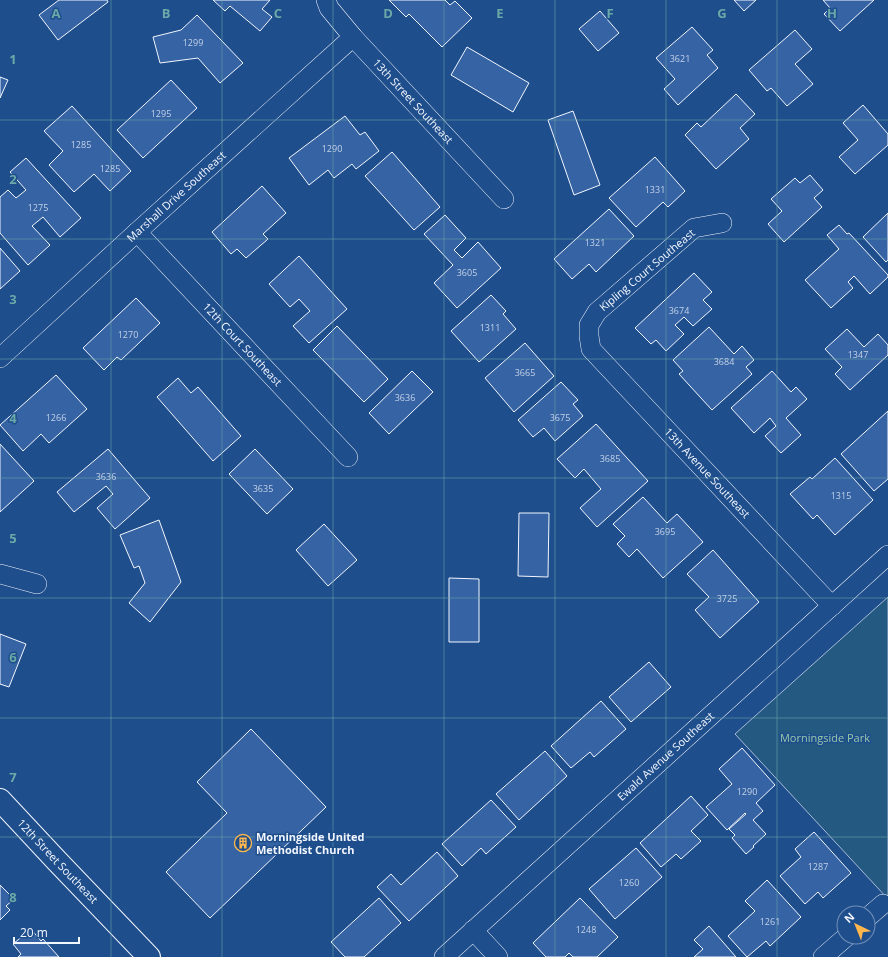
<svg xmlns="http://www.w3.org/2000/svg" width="888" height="957" viewBox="0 0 888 957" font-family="'Open Sans',sans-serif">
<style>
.green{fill:#245a82;stroke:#a8bbd7}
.building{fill:#3563a3;stroke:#f2f6ff}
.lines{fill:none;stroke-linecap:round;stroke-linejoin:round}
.street-casing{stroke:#f2f6ff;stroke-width:20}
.secondary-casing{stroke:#f2f6ff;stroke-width:24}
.street{stroke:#1f4e8c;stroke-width:19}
.secondary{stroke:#1f4e8c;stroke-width:22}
.grid{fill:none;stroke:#6aa9a8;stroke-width:1;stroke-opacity:0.55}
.labels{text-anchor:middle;stroke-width:3;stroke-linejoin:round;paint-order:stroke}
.number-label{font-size:9px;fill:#c3d1e8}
.street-label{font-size:11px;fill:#f2f6ff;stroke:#1f4e8c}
.park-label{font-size:11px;fill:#97c8a6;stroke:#1f4e8c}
.poi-label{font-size:11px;font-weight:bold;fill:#f2f6ff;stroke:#1f4e8c;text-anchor:start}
.grid-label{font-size:13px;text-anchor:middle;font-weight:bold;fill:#6aa9a8;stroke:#1f4e8c;stroke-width:3;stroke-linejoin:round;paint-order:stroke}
</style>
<rect width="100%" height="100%" fill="#1f4e8c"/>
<polygon class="green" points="888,597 888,899 735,734"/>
<g class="building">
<polygon points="59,0 107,0 108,2 58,40 39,15"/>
<polygon points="213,0 270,0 262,9 272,17 260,31 230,6 225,11"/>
<polygon points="389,0 445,0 450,5 455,1 472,18 442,47 409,14 406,17"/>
<polygon points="734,0 756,0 744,11"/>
<polygon points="823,0 874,0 840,31 824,14 830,8"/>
<polygon points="600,11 619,33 598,51 579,29"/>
<polygon points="197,15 243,63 220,83 198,58 160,63 153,37 181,30"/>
<polygon points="692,27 713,50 707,55 718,68 678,105 664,89 675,79 656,58"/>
<polygon points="795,30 812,49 795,64 813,84 787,106 771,88 767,91 749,70"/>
<polygon points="467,47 529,83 513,112 451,75"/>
<polygon points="0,77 8,80 0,98"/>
<polygon points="171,80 197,108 143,158 117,130"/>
<polygon points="736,94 755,114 740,128 749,139 716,169 685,135 697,123 701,127"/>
<polygon points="863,105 888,134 888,145 855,174 839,157 858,140 843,123"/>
<polygon points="72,106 131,171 110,191 94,174 74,192 49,165 63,151 44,131"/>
<polygon points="573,111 600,185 574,195 548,120"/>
<polygon points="345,116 360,135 365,132 379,151 356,169 352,164 334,178 328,170 309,185 289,158"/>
<polygon points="392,152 440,207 414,230 365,176"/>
<polygon points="655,157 685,191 668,207 663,202 636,227 609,198"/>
<polygon points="26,158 81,218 60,237 43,217 32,226 50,245 28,265 0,233 0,197 8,190 16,198 26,190 10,172"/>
<polygon points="810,175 823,190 814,198 822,207 784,242 768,224 782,211 771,199 795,178 800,183"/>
<polygon points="262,186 286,213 263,234 268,239 246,258 237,249 231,254 212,232"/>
<polygon points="609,209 634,236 596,272 589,264 572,279 554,259"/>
<polygon points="888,213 888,260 886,262 863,237"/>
<polygon points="445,215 466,238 454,250 462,258 478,242 501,268 457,308 434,283 453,265 424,234"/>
<polygon points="839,225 847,234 849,233 888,275 888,277 870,294 854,276 848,282 853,288 831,308 805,280 839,249 827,235"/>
<polygon points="0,248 20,271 0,289"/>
<polygon points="299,256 347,309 309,343 293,326 310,311 299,299 290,307 269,284"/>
<polygon points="694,273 712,292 703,300 712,309 693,326 684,317 675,325 684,334 666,351 656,340 651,344 635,328"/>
<polygon points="491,295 506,311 503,314 516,329 479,362 451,331"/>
<polygon points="136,298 160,323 121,360 117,357 104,370 83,348"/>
<polygon points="337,326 388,379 364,402 313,350"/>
<polygon points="709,327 734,354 742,346 754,360 746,367 752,374 712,410 679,374 683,371 673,360"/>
<polygon points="847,329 864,347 878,334 888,345 888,355 850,390 835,374 842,367 825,349"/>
<polygon points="525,343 554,376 514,412 485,378"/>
<polygon points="412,371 433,392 389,434 369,413"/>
<polygon points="772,371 791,392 796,387 807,399 786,418 801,435 781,453 765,436 776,426 770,418 754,433 731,408"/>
<polygon points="56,375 87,409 49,443 41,434 23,451 0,425"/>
<polygon points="178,378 191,393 198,387 241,436 213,461 157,397"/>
<polygon points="561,382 578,400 573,404 583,416 555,441 544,428 533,437 518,420"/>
<polygon points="888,411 888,479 874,491 841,454"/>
<polygon points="596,424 648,481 597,527 580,508 601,489 584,469 575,478 557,459"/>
<polygon points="0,444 34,481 0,512"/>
<polygon points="108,449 150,498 115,529 97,508 113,494 106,486 74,512 57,492"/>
<polygon points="255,449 293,489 267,514 229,474"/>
<polygon points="835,458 873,500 835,535 817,515 813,519 790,494 810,477 812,479"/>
<polygon points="643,497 667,523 677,514 703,542 663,578 637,549 629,557 617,544 625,536 613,524"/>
<polygon points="519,513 549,513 548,577 518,576"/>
<polygon points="159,520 181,582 150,622 129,603 145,583 139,566 134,568 120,535"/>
<polygon points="324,524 357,560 328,586 296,550"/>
<polygon points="713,550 759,602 720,638 695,610 709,597 687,574"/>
<polygon points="449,578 479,579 479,642 449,642"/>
<polygon points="0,634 26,644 9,687 0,684"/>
<polygon points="649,662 671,687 631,722 609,697"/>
<polygon points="601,701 626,729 594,757 590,752 571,768 551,746"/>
<polygon points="251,729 326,807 210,918 166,872 227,813 197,782"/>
<polygon points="742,748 775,785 756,803 763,811 753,820 766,834 753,846 754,847 746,854 732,838 735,835 729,829 746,814 745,813 727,830 706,807 732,784 719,769"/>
<polygon points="545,751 567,776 519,820 496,794"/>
<polygon points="691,796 708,815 691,831 701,841 681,859 676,854 661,867 640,843"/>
<polygon points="491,800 516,827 486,854 481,848 462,866 442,844"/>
<polygon points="814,832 851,873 823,898 818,892 805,904 780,876 801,857 795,849"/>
<polygon points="636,848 662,877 615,919 589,889"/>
<polygon points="437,852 458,876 409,921 377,887 391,874 401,885"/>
<polygon points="767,880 801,917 770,946 766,941 747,957 728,936 755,911 745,901"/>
<polygon points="0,885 14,899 6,906 10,910 0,920"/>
<polygon points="379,898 401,923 364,957 345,957 331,942"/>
<polygon points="580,898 618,937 597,957 573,957 569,953 565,957 546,957 533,943"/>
<polygon points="709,926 736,957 694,957 703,949 694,940"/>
<polygon points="31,929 41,941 43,939 59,957 18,957 21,954 13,944"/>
</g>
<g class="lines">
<g class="street-casing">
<g id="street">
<path id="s1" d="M 326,0 L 329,8 L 353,37 L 504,199"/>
<path id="s2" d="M 722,223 L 694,228 L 597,312 L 589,325 L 589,336 L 591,349 L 832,606"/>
<path id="s3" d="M 137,232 L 348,457"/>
<path id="s4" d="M 0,358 L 137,232 L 353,37"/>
<polyline points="0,574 37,584"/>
<polyline points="868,917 883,904"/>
<polyline points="473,930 498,957"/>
<path id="s5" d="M 444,957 L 888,555"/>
<polyline points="823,957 846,937"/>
</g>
</g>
<g class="secondary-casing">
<g id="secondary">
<path id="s6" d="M 0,800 L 57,861 L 149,957"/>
</g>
</g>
<use href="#street" class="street"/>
<use href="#secondary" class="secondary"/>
</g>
<path class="grid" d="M 111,0 L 111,957M 222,0 L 222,957M 333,0 L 333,957M 444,0 L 444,957M 555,0 L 555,957M 666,0 L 666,957M 777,0 L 777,957M 0,120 L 888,120M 0,239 L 888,239M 0,359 L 888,359M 0,478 L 888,478M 0,598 L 888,598M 0,718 L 888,718M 0,837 L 888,837"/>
<defs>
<g id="building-ring" transform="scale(0.9)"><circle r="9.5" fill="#1f4e8c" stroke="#ffb74d" stroke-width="1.5"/><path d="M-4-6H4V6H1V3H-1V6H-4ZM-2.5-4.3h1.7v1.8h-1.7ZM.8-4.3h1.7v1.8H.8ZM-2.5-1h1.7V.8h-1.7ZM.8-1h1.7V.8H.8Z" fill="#ffb74d"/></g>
</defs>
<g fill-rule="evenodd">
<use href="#building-ring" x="243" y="843"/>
</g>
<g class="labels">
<g class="number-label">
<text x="193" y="46">1299</text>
<text x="680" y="62">3621</text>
<text x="161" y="117">1295</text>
<text x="81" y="148">1285</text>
<text x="332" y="152">1290</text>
<text x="110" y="172">1285</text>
<text x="655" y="193">1331</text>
<text x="38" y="211">1275</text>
<text x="595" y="246">1321</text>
<text x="467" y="276">3605</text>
<text x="679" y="314">3674</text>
<text x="490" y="331">1311</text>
<text x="128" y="338">1270</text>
<text x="858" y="358">1347</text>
<text x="724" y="365">3684</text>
<text x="525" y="376">3665</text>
<text x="405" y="401">3636</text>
<text x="56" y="421">1266</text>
<text x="560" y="421">3675</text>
<text x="610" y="462">3685</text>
<text x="106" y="480">3636</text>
<text x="263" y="492">3635</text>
<text x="841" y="499">1315</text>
<text x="665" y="535">3695</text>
<text x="727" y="602">3725</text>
<text x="747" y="795">1290</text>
<text x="818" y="870">1287</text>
<text x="629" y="886">1260</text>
<text x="770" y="925">1261</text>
<text x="586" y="933">1248</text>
</g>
<g class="street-label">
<text dy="4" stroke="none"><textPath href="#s1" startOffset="134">13th Street Southeast</textPath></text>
<text dy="4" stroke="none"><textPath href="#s4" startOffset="239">Marshall Drive Southeast</textPath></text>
<text transform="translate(647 270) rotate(-40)" y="4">Kipling Court Southeast</text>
<text dy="4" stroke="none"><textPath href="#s3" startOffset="154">12th Court Southeast</textPath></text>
<text dy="4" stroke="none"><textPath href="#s2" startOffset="366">13th Avenue Southeast</textPath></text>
<text dy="4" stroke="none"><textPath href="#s5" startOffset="299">Ewald Avenue Southeast</textPath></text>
<text dy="4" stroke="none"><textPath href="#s6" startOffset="84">12th Street Southeast</textPath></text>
</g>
<g class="park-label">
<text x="825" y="742">Morningside Park</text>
</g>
<g class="poi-label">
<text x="256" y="841">Morningside United<tspan x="256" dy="13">Methodist Church</tspan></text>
</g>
</g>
<g class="grid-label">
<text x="56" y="18">A</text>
<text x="166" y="18">B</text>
<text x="278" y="18">C</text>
<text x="388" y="18">D</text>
<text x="500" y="18">E</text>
<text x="610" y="18">F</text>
<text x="722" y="18">G</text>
<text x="832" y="18">H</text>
<text x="13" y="64">1</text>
<text x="13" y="184">2</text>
<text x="13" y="304">3</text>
<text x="13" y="423">4</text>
<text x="13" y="543">5</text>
<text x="13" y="662">6</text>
<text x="13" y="782">7</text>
<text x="13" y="902">8</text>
</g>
<g transform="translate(856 925) rotate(317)"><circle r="19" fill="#1f4e8c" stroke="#7391ba"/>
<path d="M0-3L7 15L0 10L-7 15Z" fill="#ffb74d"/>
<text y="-6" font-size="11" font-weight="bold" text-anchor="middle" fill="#f2f6ff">N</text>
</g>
<path d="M14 937v6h65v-6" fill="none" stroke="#f2f6ff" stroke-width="2"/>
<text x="20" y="937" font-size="12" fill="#f2f6ff" stroke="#1f4e8c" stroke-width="3" paint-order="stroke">20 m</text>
</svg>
